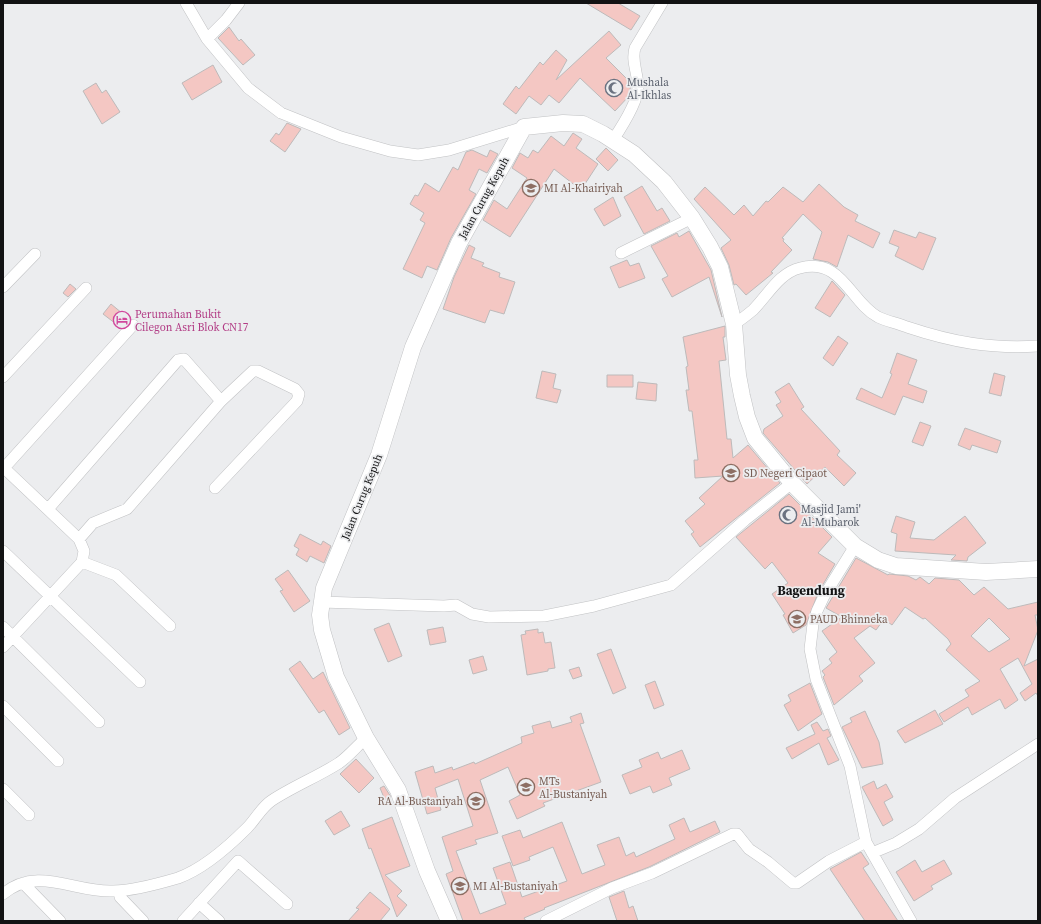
<svg xmlns="http://www.w3.org/2000/svg" width="1041" height="924" font-family="'Source Serif 4',serif">
<rect width="100%" height="100%" fill="#ecedef"/>
<path fill="#f4c7c3" stroke="#bdbaba" fill-rule="evenodd" d="M586 3H618L640 16 631 30Z
M229 27 239 41 241 39 255 55 243 65 218 38Z
M609 31 621 45 606 58 631 83 629 96 615 111 580 78 559 103 549 95 541 105 529 96 516 114 503 104 516 86 519 89 540 62 543 65 556 50 567 60 556 80Z
M213 65 222 82 192 100 182 83Z
M96 83 102 93 106 90 120 112 102 124 83 91Z
M287 123 301 129 285 152 270 141 276 133 279 135Z
M573 133 582 139 576 148 598 164 581 190 554 169 510 237 483 220 494 200 507 209 527 178 512 168 520 153 528 158 533 150 538 153 551 136 564 146Z
M606 148 618 160 608 171 596 159Z
M472 150 487 157 490 150 498 154 487 173 479 169 469 190 476 194 451 238 437 270 427 266 422 278 403 269 425 223 420 220 424 213 410 204 415 195 418 196 425 183 439 192 453 167 458 170 466 152Z
M819 184 844 207 858 215 855 221 880 233 873 248 848 235 837 267 828 262 813 259 822 232 803 214 782 238 784 239 783 241 792 250 771 272 773 273 746 295 736 284 734 285 729 265 721 248 731 240 694 199 705 187 734 215 744 205 753 216 766 201 768 202 783 187 803 202Z
M642 186 657 211 662 208 670 221 644 234 624 197Z
M613 197 621 216 604 226 594 209Z
M894 230 916 238 919 232 936 238 923 270 895 256 899 247 889 243Z
M689 231 711 270 722 317 709 277 672 297 662 279 668 276 651 246 677 233 679 237Z
M469 245 475 248 471 258 484 263 482 266 500 273 499 277 515 282 504 314 490 310 485 323 443 309 454 277Z
M627 260 630 266 639 263 645 278 619 288 610 267Z
M832 281 845 295 830 317 815 308Z
M70 284 76 289 68 297 63 293Z
M111 304 128 318 120 327 103 314Z
M725 326V337H723L726 360 719 361 727 439H731L733 458 748 445 780 483 700 547 691 534 694 532 685 521 705 504 699 498 723 476 695 478 694 460H698L692 411H689L686 390H689L686 367 688 366 683 337Z
M838 336 848 343 833 366 823 358Z
M897 353 917 360 908 384 927 391 923 403 903 396 895 415 856 399 861 388 882 398 892 374 890 373Z
M542 371 556 374 553 388 561 390 557 403 536 398Z
M994 373 1005 376 1001 396 989 393Z
M607 375H633V387H607Z
M638 382 657 384 656 401 636 399Z
M789 383 804 407 801 409 840 451 837 455 856 473 844 486 825 467 807 484 763 433 764 429 783 416 776 405 781 402 775 392Z
M920 422 931 426 923 446 912 442Z
M965 428 1001 441 997 453 972 445 970 450 958 445Z
M789 494 832 537 818 553 835 564 818 593 806 625 793 633 783 615 785 614 772 594 788 583 772 562 765 569 736 537Z
M896 516 915 522 910 538 934 540 965 516 986 543 968 557 967 561 951 560 956 555 895 551 897 534 891 532Z
M300 534 321 545 323 541 331 546 324 563 310 556 307 562 296 555 299 549 294 546Z
M856 558 888 575 889 574 908 576 916 580 920 577 929 584 935 578 959 580 974 595 984 587 1008 609 1038 602V615H1035L1038 630 1024 666 1038 659V696L1036 693 1025 701 1020 693 1032 684 1018 658 1000 669 1018 700 1005 709 1000 699 972 715 968 707 944 722 939 714 969 696 965 690 980 681 946 650 951 644 948 639 925 618 923 619 905 607 892 625 884 619 876 630 870 626 854 638 875 663 859 676 863 681 834 705 823 677 825 675 822 671 832 663 829 659 837 652 822 631 842 617 826 608ZM989 618 1010 639 989 652 971 636Z
M288 570 310 601 294 612 280 591 283 590 275 579Z
M389 623 402 656 388 662 374 629Z
M443 627 446 642 430 645 427 630Z
M538 629V633L543 632 545 643 551 642 555 668 548 669V671L527 675 521 635 526 634 525 631Z
M611 649 626 688 613 694 597 654Z
M483 656 487 670 473 674 469 660Z
M300 661 313 679 323 672 350 728 339 735 324 710 319 713 289 669Z
M579 667 582 676 573 679 569 670Z
M655 681 664 705 654 709 645 685Z
M810 683 822 714 798 731 784 705 791 701 788 695Z
M935 710 943 724 905 743 897 731Z
M865 711 879 742 883 764 862 768 842 727 852 722 850 718Z
M581 713 584 723 580 724 601 782 543 803 545 806 517 819 509 801 520 795 508 767 480 780 498 833 475 840 477 844 456 851 480 914 506 904 493 868 510 862 522 897 567 881 553 847 529 857 530 860 513 866 502 836 520 830 523 838 562 822 582 874 605 865 597 845 619 837 626 856 634 852 636 857 675 839 669 825 684 818 690 832 715 821 720 832 649 867 544 908 545 909 524 918 526 921H463L446 874 453 871 442 837 473 826 458 779 435 788 441 810 427 814 415 772 433 766 435 773 452 767 453 770 474 762 475 764 522 743 521 737 534 733 532 726 550 721 552 728 572 722 570 717Z
M817 722 823 731 828 729 831 736 827 738 839 760 828 765 819 743 792 759 786 748 815 734 811 725Z
M682 750 690 769 669 778 672 785 653 793 650 786 630 794 622 775 642 767 639 760 658 752 661 759Z
M356 759 374 778 359 793 340 774Z
M874 781 877 789 886 784 893 797 884 802 893 820 883 826 862 787Z
M384 786 391 797 385 800 380 788Z
M341 811 350 826 334 835 325 821Z
M392 817 410 866 385 875 402 891 397 896 407 905 397 917 371 848 369 849 362 829Z
M861 852 869 864 863 868 898 921H865L830 869Z
M915 860 922 872 944 860 952 874 931 886 933 889 914 901 896 872Z
M624 891 629 908 633 906 638 921H617L609 897Z
M370 892 390 909 380 921H348L359 909 356 908Z"/>
<g fill="none" stroke-linecap="round" stroke-linejoin="round">
<defs>
<path id="street" d="M186 3 207 39 248 88 281 113 341 137 390 151 418 155 449 150 524 127
M207 39 226 20 239 3
M613 140C621 128 638 101 638 87 638 73 631 61 635 48L662 3
M621 253 692 218
M3 287 35 254
M734 324C741 320 747 315 753 310 768 295 779 273 800 268 842 257 850 302 878 317 886 321 897 323 907 327 952 342 990 349 1038 346
M3 377 86 288
M3 467 79 539 84 551 82 562 3 647
M4 468 133 325
M48 509 178 360 184 359 221 401
M79 539 93 523 127 509 221 401 253 371H258L295 389 299 394 297 401 215 488
M855 546 824 596 817 611 813 624 810 649 816 679 850 766 866 842 911 921
M3 551 140 682
M82 562 116 575 170 626
M321 602 444 606 456 605 472 614 489 617 544 616 594 606 671 585 745 520 792 483
M3 627 99 722
M3 706 58 761
M3 789 29 815
M872 853 896 843 919 829 955 798 1038 744
M23 883 60 921
M3 894C38 865 75 893 113 891 132 891 161 883 178 878 203 869 228 847 247 828 255 820 261 808 271 801 292 787 317 777 339 763 349 756 357 746 366 738
M120 897 143 921
M199 903 219 921
M183 921 238 861 287 904
M546 921 612 888 652 873 733 834H737L749 849 768 862 793 883H797L829 861 866 842"/>
<path id="secondary" d="M449 921 427 871 398 790 366 738 336 677 322 630 320 615 324 588 379 455 413 347 459 243 524 127 563 123 583 124 603 134 634 154 664 182 692 218 710 247 720 267 734 324 738 375 742 396 747 417 755 438 792 483 855 546 878 560 896 566 986 572 1038 569"/>
</defs>
<use href="#street" stroke="#c1c2c4" stroke-width="12"/>
<use href="#secondary" stroke="#c1c2c4" stroke-width="17"/>
<use href="#street" stroke="#fff" stroke-width="11"/>
<use href="#secondary" stroke="#fff" stroke-width="16"/>
</g>
<defs>
<symbol id="mosque-ring" viewBox="-11 -11 22 22"><circle r="9.5" fill="#ecedef" stroke="#6b7280" stroke-width="1.5"/><path d="M3.5-4.9A6 6 0 1 0 3.5 4.9A5 5 0 1 1 3.5-4.9Z" fill="#6b7280"/></symbol>
<symbol id="school-ring" viewBox="-11 -11 22 22"><circle r="9.5" fill="#ecedef" stroke="#8d6e63" stroke-width="1.5"/><path d="M0-5L7-2L0 1L-7-2ZM-4 1L0 2.5L4 1V4Q0 6-4 4Z" fill="#8d6e63"/></symbol>
<symbol id="hotel-ring" viewBox="-11 -11 22 22"><circle r="9.5" fill="#ecedef" stroke="#d1479c" stroke-width="1.5"/><path d="M-6-4.5h1.5V1H6V5H4.5V3h-9V5H-6ZM-4 0a1.8 1.8 0 1 1 3.6 0ZM.5 0V-2.5h3Q6-2.5 6 0Z" fill="#d1479c"/></symbol>
</defs>
<g fill-rule="evenodd">
<use href="#mosque-ring" x="604" y="78" width="20" height="20"/>
<use href="#school-ring" x="521" y="178" width="20" height="20"/>
<use href="#hotel-ring" x="112" y="310" width="20" height="20"/>
<use href="#school-ring" x="721" y="463" width="20" height="20"/>
<use href="#mosque-ring" x="778" y="505" width="20" height="20"/>
<use href="#school-ring" x="787" y="609" width="20" height="20"/>
<use href="#school-ring" x="516" y="777" width="20" height="20"/>
<use href="#school-ring" x="466" y="791" width="20" height="20"/>
<use href="#school-ring" x="450" y="876" width="20" height="20"/>
</g>
<g text-anchor="middle" dominant-baseline="central" stroke-width="3.5" stroke-linejoin="round" paint-order="stroke">
<g font-size="11" fill="#5b616d" stroke="#ecedef" text-anchor="start">
<text x="627" y="82">Mushala<tspan x="627" dy="13">Al-Ikhlas</tspan></text>
<text x="801" y="509">Masjid Jami'<tspan x="801" dy="13">Al-Mubarok</tspan></text>
</g>
<g font-size="11" fill="#785e54" stroke="#ecedef" text-anchor="start">
<text x="544" y="188">MI Al-Khairiyah</text>
<text x="744" y="473">SD Negeri Cipaot</text>
<text x="810" y="619">PAUD Bhinneka</text>
<text x="539" y="781">MTs<tspan x="539" dy="13">Al-Bustaniyah</tspan></text>
<text x="463" y="801" text-anchor="end">RA Al-Bustaniyah</text>
<text x="473" y="886">MI Al-Bustaniyah</text>
</g>
<g font-size="11" fill="#121213" stroke="#ecedef">
<text transform="translate(484 198) rotate(-61)">Jalan Curug Kepuh</text>
<text transform="translate(362 497) rotate(-68)">Jalan Curug Kepuh</text>
</g>
<g font-size="11" fill="#b23c85" stroke="#ecedef" text-anchor="start">
<text x="135" y="314">Perumahan Bukit<tspan x="135" dy="13">Cilegon Asri Blok CN17</tspan></text>
</g>
<g font-size="13" font-weight="bold" fill="#121213" stroke="#ecedef">
<text x="811" y="590">Bagendung</text>
</g>
</g>
<rect width="1041" height="924" fill="none" stroke="#121213" stroke-width="8"/>
</svg>
